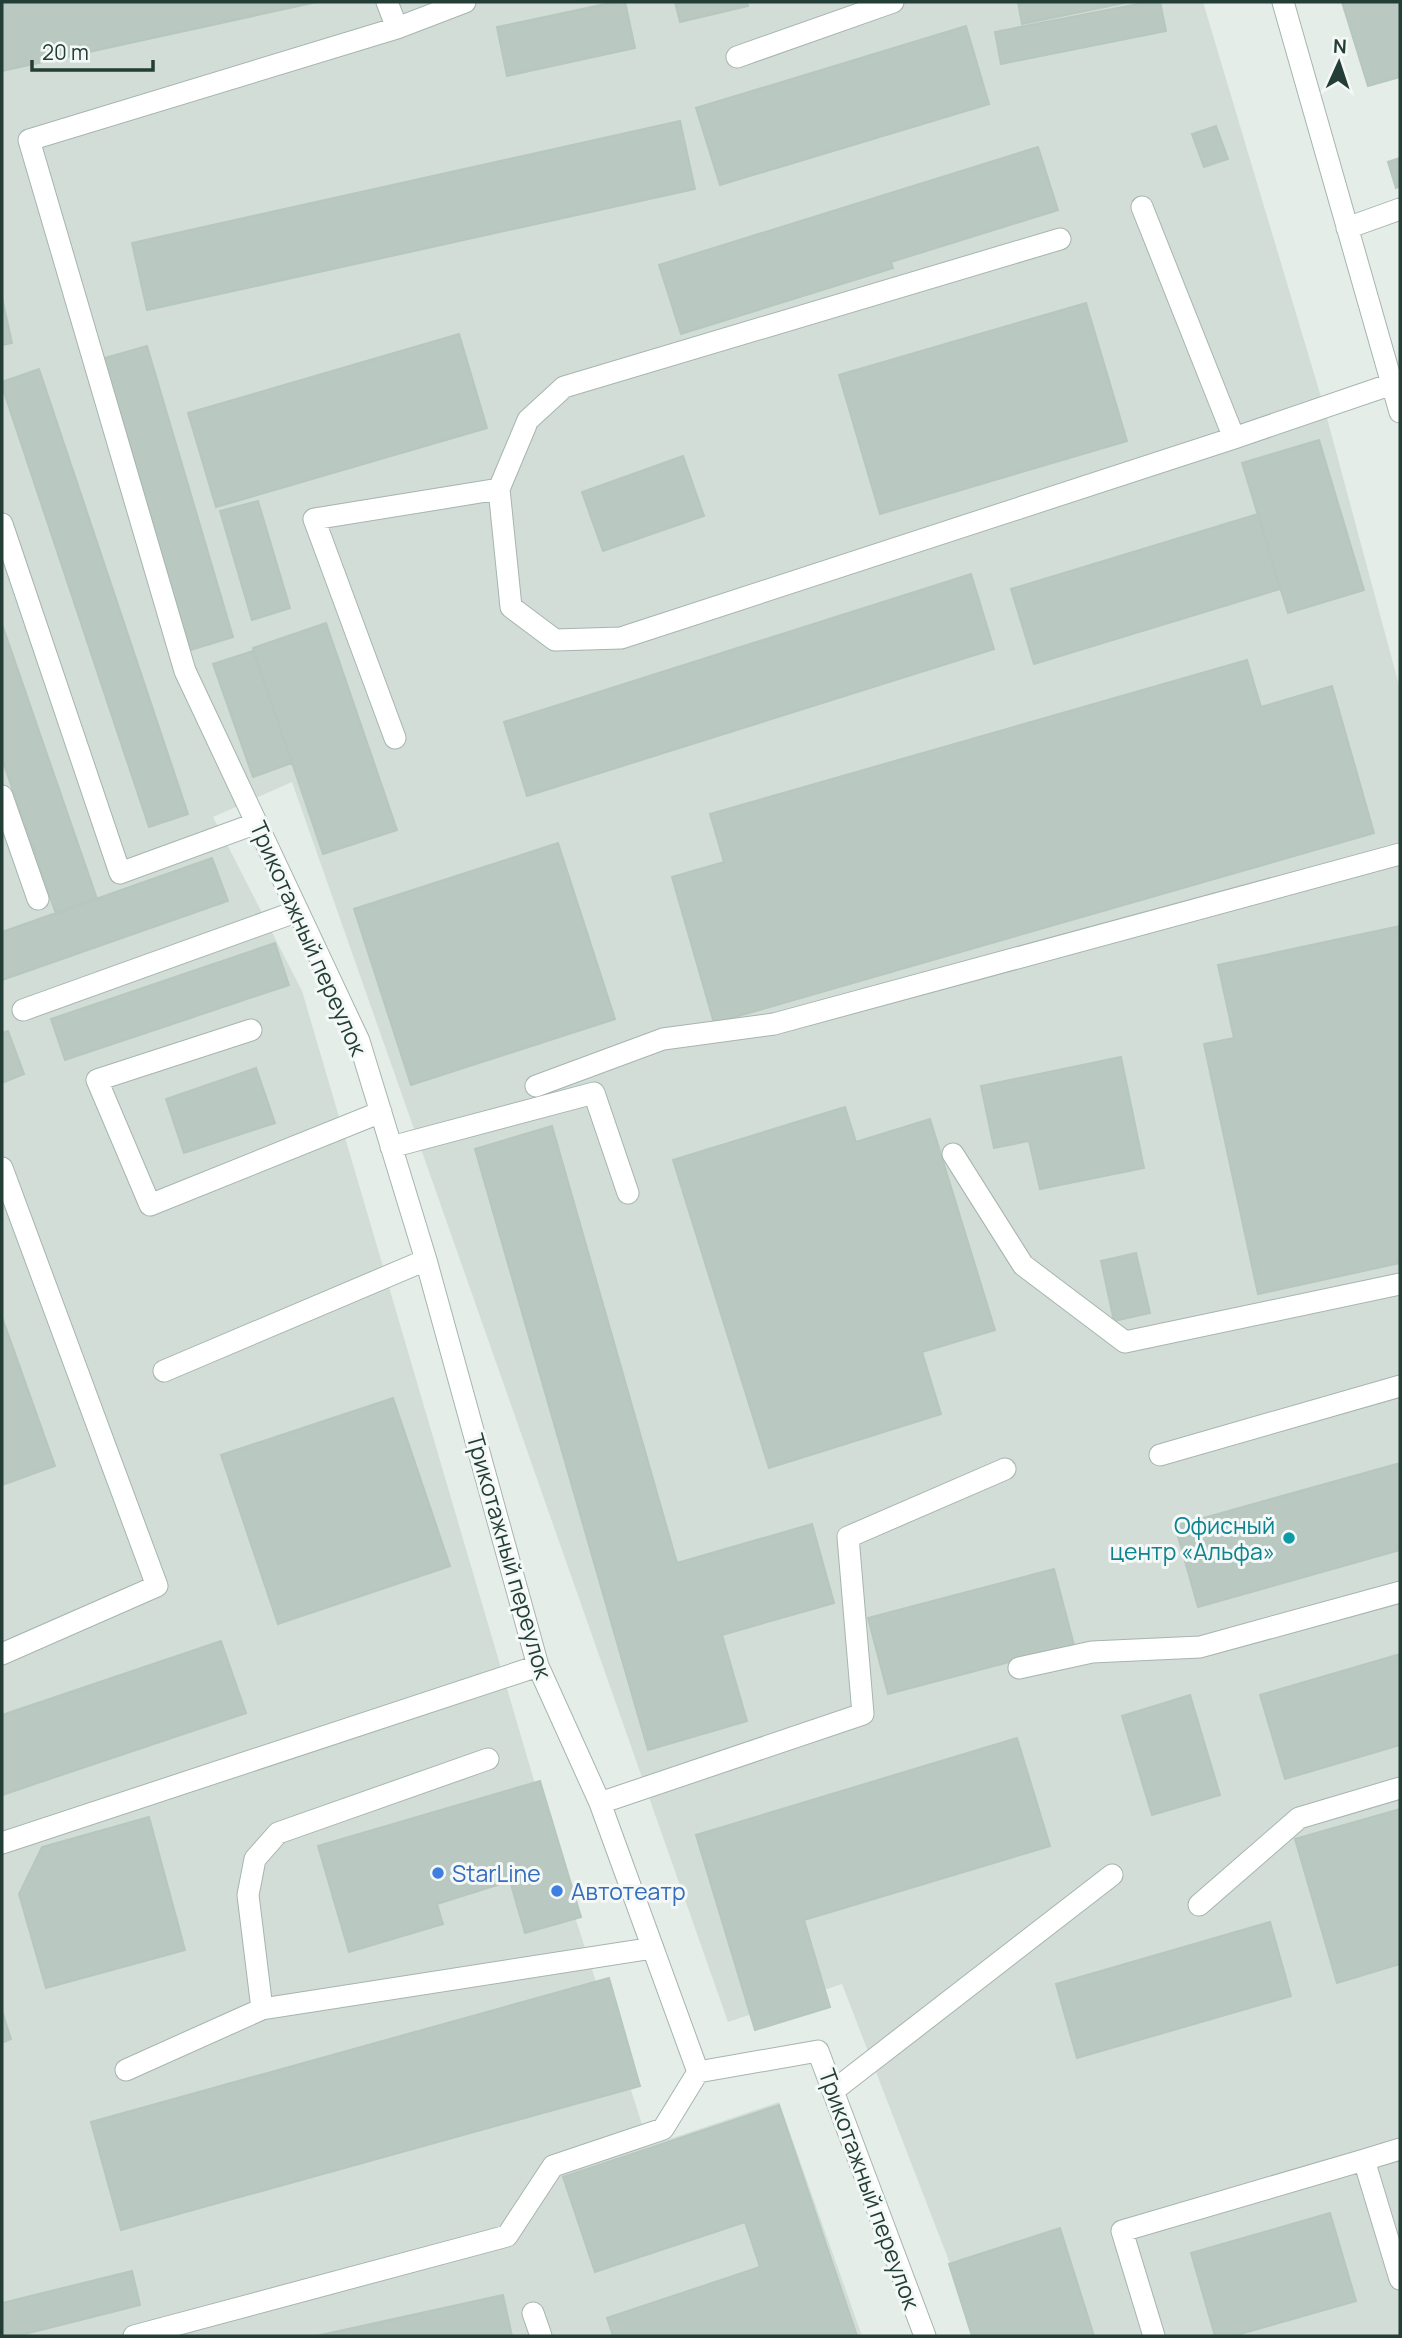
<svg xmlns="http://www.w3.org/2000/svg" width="1402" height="2338" font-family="Manrope,sans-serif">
<rect width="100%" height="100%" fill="#e4ede8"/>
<path fill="#d2ddd7" d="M2 2H1203L1324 407 1400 689V2336H978L842 1984 728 2022 292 782 213 817 302 991 565 1886 649 2146 779 2102 862 2336H2Z"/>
<path fill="#b9c8c1" stroke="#b6c7bf" stroke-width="2" d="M2 2H317L2 71Z
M615 2H625L635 48 507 76 497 27Z
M675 2H747L748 6 680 22Z
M1018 2H1129L1022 24Z
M1148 2H1160L1166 31 1001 64 995 32Z
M1342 2H1400V77L1368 86Z
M966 26 989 104 720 185 696 108Z
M680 121 695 189 147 310 132 243Z
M1216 126 1228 159 1204 167 1192 134Z
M1038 147 1058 210 891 262 893 268 681 334 659 265Z
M1400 158V186L1396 188 1388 162Z
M2 298 12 343 2 345Z
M1086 303 1127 441 880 514 839 375Z
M459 334 487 428 216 507 188 413Z
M147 346 233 637 184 652 98 360Z
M39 369 188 814 149 827 2 386V382Z
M1319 440 1364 590 1288 613 1242 463Z
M683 456 704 516 603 551 582 492Z
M258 501 290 608 252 620 220 511Z
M1258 514 1280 589 1034 664 1011 589Z
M971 574 994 649 527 796 504 722Z
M326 623 397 830 323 854 253 648Z
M2 624 97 899 56 914 2 759Z
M253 651 292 763 253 777 213 664Z
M1247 660 1261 707 1332 686 1374 833 714 1023 672 877 724 862 710 814Z
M558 843 615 1019 411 1085 354 909Z
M212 858 228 901 2 980V932Z
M1400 926V1263L1258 1294 1204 1044 1234 1038 1218 965Z
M275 943 289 985 65 1060 51 1019Z
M8 1031 24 1074 2 1083V1033Z
M1121 1057 1144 1168 1040 1189 1029 1141 994 1148 981 1086Z
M256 1068 275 1123 184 1153 166 1099Z
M845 1107 856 1142 930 1119 995 1330 922 1352 941 1414 769 1468 673 1160Z
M552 1126 677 1563 812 1524 834 1603 722 1635 747 1721 648 1750 475 1149Z
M1136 1253 1150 1313 1114 1321 1101 1261Z
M2 1317 55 1466 2 1485Z
M393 1398 450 1566 278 1624 221 1455Z
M1400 1463V1550L1198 1607 1175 1526Z
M1054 1569 1074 1645 888 1694 868 1618Z
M221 1641 246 1713 2 1795V1715Z
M1400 1654V1745L1285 1779 1260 1695Z
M1190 1695 1220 1795 1152 1815 1122 1716Z
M1017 1738 1050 1846 804 1920 830 2007 755 2030 696 1835Z
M540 1781 581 1917 525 1933 510 1881 437 1904 443 1924 349 1952 318 1846Z
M1400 1809V1964L1337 1983 1295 1839Z
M149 1817 185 1950 46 1988 19 1894 42 1847Z
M1270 1922 1291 1996 1077 2058 1056 1984Z
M609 1978 640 2086 121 2230 91 2122Z
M2 2011 11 2039 2 2043Z
M779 2105 857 2336H613L607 2318 760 2267 745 2222 595 2272 563 2177Z
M1330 2213 1356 2301 1233 2336H1215L1191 2253Z
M1060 2228 1094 2336H972L949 2264Z
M132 2271 140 2305 17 2336H2V2303Z
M503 2295 512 2336H316Z"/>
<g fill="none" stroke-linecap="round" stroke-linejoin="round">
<defs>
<path id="minor" d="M387 2 397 28 29 140 185 671 359 1041 426 1260 538 1666 600 1803 698 2072 818 2051 925 2336
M1283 2 1400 412
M397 28 465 2
M737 57 893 2
M1142 207 1234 438
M1347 228 1400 209
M1060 239 564 387 528 420 499 489 511 607 555 640 621 638 1234 438 1392 384
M2 524 120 873 257 823
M395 738 314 519 499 489
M2 796 38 899
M23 1010 298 911
M251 1030 97 1080 150 1205 381 1112
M536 1086 663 1039 774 1024 1400 854
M391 1147 594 1093 628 1193
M953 1154 1023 1265 1125 1342 1400 1284
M2 1168 157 1586 2 1654
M164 1371 426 1260
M1160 1455 1400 1386
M1019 1668 1092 1652 1200 1647 1400 1592
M600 1803 863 1714 848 1537 1005 1469
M2 1843 538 1666
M1199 1905 1299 1818 1400 1788
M262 2009 248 1895 255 1859 278 1833 488 1759
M126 2070 262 2009 653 1948
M833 2091 1112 1875
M1364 2160 1400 2149
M533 2313 541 2336
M134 2336 507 2236 553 2166 663 2129 698 2072
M1154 2336 1122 2231 1364 2160 1400 2279"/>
</defs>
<use href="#minor" stroke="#a6b5af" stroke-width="23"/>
<use href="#minor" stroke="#fff" stroke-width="21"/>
</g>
<circle fill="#0f9aa8" stroke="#f4f9f7" stroke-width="2.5" cx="1289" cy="1538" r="7"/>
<g fill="#3f7fe0" stroke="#f4f9f7" stroke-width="2.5">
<circle cx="438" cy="1873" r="7"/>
<circle cx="557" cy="1891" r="7"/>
</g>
<g text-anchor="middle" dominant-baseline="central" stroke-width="6" stroke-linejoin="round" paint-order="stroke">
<g font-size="23" fill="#233e36" stroke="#f4f9f7">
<text transform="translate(309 938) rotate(66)">Трикотажный переулок</text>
<text transform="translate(510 1556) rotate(74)">Трикотажный переулок</text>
<text transform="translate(870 2189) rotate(70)">Трикотажный переулок</text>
</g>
<g font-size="23" fill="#0d838f" stroke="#f4f9f7" text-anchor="end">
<text x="1275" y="1525">Офисный<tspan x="1275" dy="26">центр «Альфа»</tspan></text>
</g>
<g font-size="23" fill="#366cbe" stroke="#f4f9f7" text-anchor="start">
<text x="452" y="1873">StarLine</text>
<text x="571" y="1891">Автотеатр</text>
</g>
</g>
<rect width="1402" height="2338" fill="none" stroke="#233e36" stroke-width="7"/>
<g transform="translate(1339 63) rotate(3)" stroke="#f4f9f7" stroke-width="5" paint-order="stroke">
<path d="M0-5L12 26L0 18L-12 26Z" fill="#233e36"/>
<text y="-10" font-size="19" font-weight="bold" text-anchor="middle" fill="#233e36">N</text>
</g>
<path d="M32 60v10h121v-10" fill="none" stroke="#233e36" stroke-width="3.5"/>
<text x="42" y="60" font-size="21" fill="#233e36" stroke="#f4f9f7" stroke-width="5" paint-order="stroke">20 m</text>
</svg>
